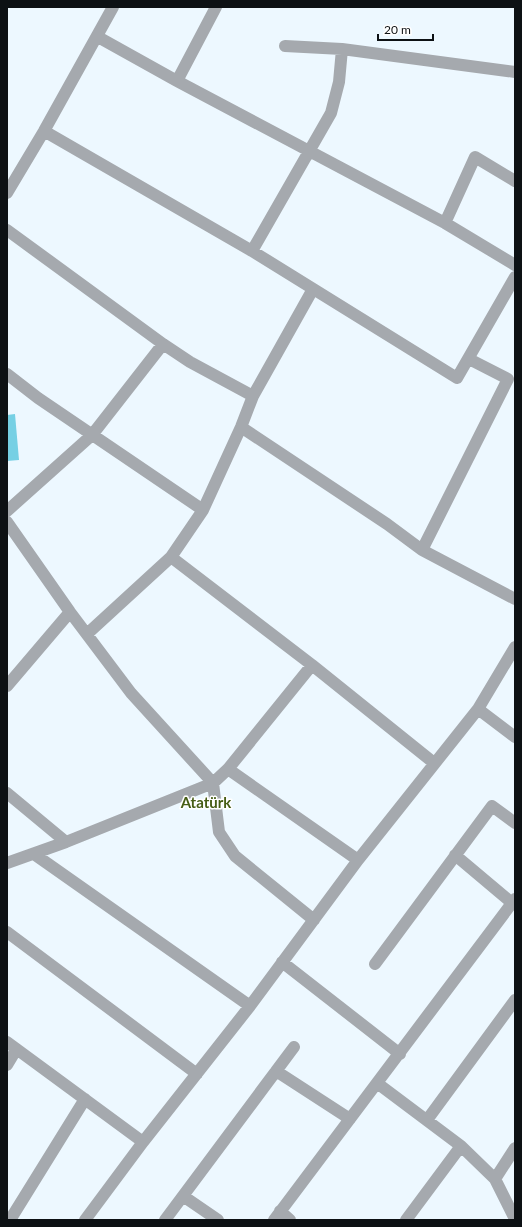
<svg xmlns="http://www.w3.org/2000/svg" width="522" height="1227" font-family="Lato,sans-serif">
<rect width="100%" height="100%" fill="#edf8ff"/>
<path fill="#76d0e4" d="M15 414 19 460 7 461V415Z"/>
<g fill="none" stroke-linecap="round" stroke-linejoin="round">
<path stroke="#a5a9ae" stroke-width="12" d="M98 37 177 81 445 223 515 265
M285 46 342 49 515 72
M177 81 216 7
M44 131 252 251 457 378 515 277
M7 193 44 131 113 7
M445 223 475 157 515 181
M7 230 163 344 190 362 253 396
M252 251 331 113 339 82 342 49
M7 374 38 398 203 510
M241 427 387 524 422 550 515 599
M7 511 92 435 163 344
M7 522 70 612 131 693 213 783 219 832 235 856 314 920
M422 550 508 379 469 359
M171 557 312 665 434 763
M87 634 171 557 203 510 241 427 253 396 313 289
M7 686 70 612
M478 709 515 737
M228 769 358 860
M7 793 66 842
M34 854 250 1006
M455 855 512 903
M7 863 66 842 213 783 228 769 312 665
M7 932 197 1074
M282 962 400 1054
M375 964 492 806 515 823
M7 1042 143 1142
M7 1065 16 1050
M276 1071 350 1119
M377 1083 461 1146 495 1179 515 1219
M427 1120 515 1000
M495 1179 515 1148
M183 1196 218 1220
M280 1211 290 1220
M10 1220 85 1099
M85 1220 143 1142 250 1006 358 860 478 709 515 647
M165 1220 294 1047
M274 1220 515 899
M406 1220 461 1146"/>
</g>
<g text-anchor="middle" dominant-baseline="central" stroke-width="3" stroke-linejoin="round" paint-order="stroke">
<g font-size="15" font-weight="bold" fill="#465d15" stroke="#fff">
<text x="206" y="802">Atatürk</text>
</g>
</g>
<rect width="522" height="1227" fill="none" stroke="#0d1114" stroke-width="16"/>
<path d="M378 34v6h55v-6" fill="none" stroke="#0d1114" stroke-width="2"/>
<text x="384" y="34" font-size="12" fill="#0d1114" stroke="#ffffff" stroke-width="3" paint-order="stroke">20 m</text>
</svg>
